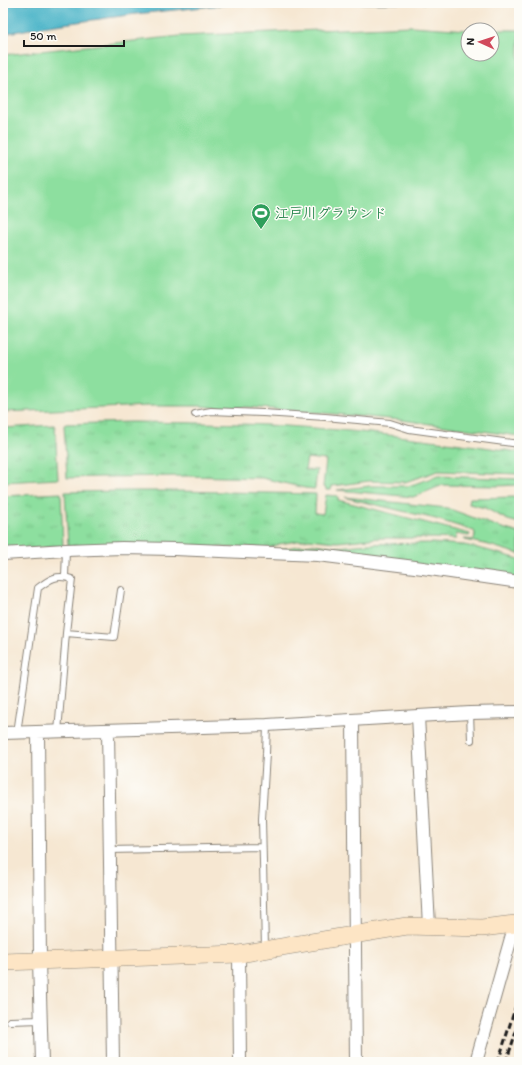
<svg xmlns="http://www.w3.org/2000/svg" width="522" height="1065" font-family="Itim,'Klee One',sans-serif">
<defs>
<pattern id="grass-tufts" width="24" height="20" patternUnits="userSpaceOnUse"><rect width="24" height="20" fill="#8ddf9f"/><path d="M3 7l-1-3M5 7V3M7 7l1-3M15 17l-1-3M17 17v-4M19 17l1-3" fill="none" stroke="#79bf88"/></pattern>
</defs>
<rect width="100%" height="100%" fill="#fdfcf7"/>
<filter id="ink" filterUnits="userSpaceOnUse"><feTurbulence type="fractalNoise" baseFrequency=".025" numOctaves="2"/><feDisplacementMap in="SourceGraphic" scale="8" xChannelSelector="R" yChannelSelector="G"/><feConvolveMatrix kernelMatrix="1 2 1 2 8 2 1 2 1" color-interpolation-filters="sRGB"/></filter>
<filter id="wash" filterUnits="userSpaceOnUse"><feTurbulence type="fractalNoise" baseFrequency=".012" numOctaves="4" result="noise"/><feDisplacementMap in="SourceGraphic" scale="16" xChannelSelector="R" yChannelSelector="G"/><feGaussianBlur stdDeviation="0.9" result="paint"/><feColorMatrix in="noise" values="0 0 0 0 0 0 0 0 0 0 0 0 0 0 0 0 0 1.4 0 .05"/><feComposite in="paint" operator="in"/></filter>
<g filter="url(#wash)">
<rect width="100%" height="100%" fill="#f6e7d2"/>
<path fill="url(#grass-tufts)" stroke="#547e5e" d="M131 422C196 423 261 423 326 429 390 434 455 443 519 452V474L438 471 405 482 369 481 332 486 331 490H326V488L323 487 326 460 307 458 305 470H317L315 489 305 488 262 478 188 476 101 477 67 478 64 425 66 424Z
M54 425 55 426 58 479 3 482V428Z
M438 476 519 479V485L496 486 443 485 413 497 337 490 370 486H408Z
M127 491H177L316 494 315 513 323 514 326 495 338 496V500L470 534 469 536 456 534V539L435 538H380L337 542 309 539 279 544 269 548 68 546 65 492Z
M61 493 63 546 3 551V496Z
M345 497 447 508 499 527 519 533V554L489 545 465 540 464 539 474 540 475 533 474 531 436 519 347 498Z
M519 497V523L508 520 485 508 469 504 470 498Z
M432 543 464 545 486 550 519 559V578L280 549 312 544 338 547 367 544Z"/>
<path fill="#8ddf9f" stroke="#547e5e" d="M411 26 468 30H488H468V54H492V30H519V436L401 420 323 413 247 407 219 408 201 406H149L3 412V55L180 36Z"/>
<path fill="#4ab4c8" stroke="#336872" d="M3 3H519V7L507 3 233 4 136 14 41 27 3 34Z"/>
</g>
<g filter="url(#ink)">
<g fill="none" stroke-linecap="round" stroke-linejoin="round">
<defs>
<path id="lane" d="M195 414 211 411 263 413 325 417 390 423 409 429 519 444
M65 577 66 550
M470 713 471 740
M58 732 66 633 114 637 121 590
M17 733 38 588C50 579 56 574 72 579L66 633
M109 850 262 847
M265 948 262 819 266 754 267 725
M10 1021 41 1020"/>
<path id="street" d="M3 554 66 550 122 548 174 549 318 555 423 568 519 582
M418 716 429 926
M353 720 356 1062
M108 730 113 1062
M38 732 40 960
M3 733 267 725 418 716 470 713 519 712
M239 954 240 1062
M39 961 42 1062
M476 1062 515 924H519"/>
<path id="secondary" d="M3 962 239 954 407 926 482 928 515 924"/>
</defs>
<use href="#lane" stroke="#898277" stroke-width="8"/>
<use href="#street" stroke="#898277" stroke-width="14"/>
<use href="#secondary" stroke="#898277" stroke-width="18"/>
<use href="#lane" stroke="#fff" stroke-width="6"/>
<use href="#street" stroke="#fff" stroke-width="12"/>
<use href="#secondary" stroke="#fde5c5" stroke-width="17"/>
<path stroke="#1c1c1c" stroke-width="3" stroke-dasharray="6 3" stroke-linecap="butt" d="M498 1062 519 996
M506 1062 519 1023"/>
</g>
</g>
<defs>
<symbol id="stadium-pin" viewBox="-11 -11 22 30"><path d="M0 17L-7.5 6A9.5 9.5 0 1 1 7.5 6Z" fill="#2e9e5b" stroke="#fdfcf7"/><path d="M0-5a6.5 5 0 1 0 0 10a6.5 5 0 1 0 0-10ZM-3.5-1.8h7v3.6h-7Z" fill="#fff"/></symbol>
</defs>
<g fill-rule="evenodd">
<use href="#stadium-pin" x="250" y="202" width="22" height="30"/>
</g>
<g text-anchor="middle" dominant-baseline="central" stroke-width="3" stroke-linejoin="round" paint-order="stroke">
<g font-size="14" font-weight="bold" fill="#27864d" stroke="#fdfcf7" text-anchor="start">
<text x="275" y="213">江戸川グラウンド</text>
</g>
</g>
<rect width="522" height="1065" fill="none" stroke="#fdfcf7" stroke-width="16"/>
<g transform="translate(480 42) rotate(273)"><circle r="19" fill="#fdfcf7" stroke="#a3a29f"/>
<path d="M0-3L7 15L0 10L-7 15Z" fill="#d1495b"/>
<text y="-6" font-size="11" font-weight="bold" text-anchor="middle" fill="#1c1c1c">N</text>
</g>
<path d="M24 40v6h100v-6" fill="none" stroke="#1c1c1c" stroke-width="2"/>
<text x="30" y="40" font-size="12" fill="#1c1c1c" stroke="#fdfcf7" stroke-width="3" paint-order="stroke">50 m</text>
</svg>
